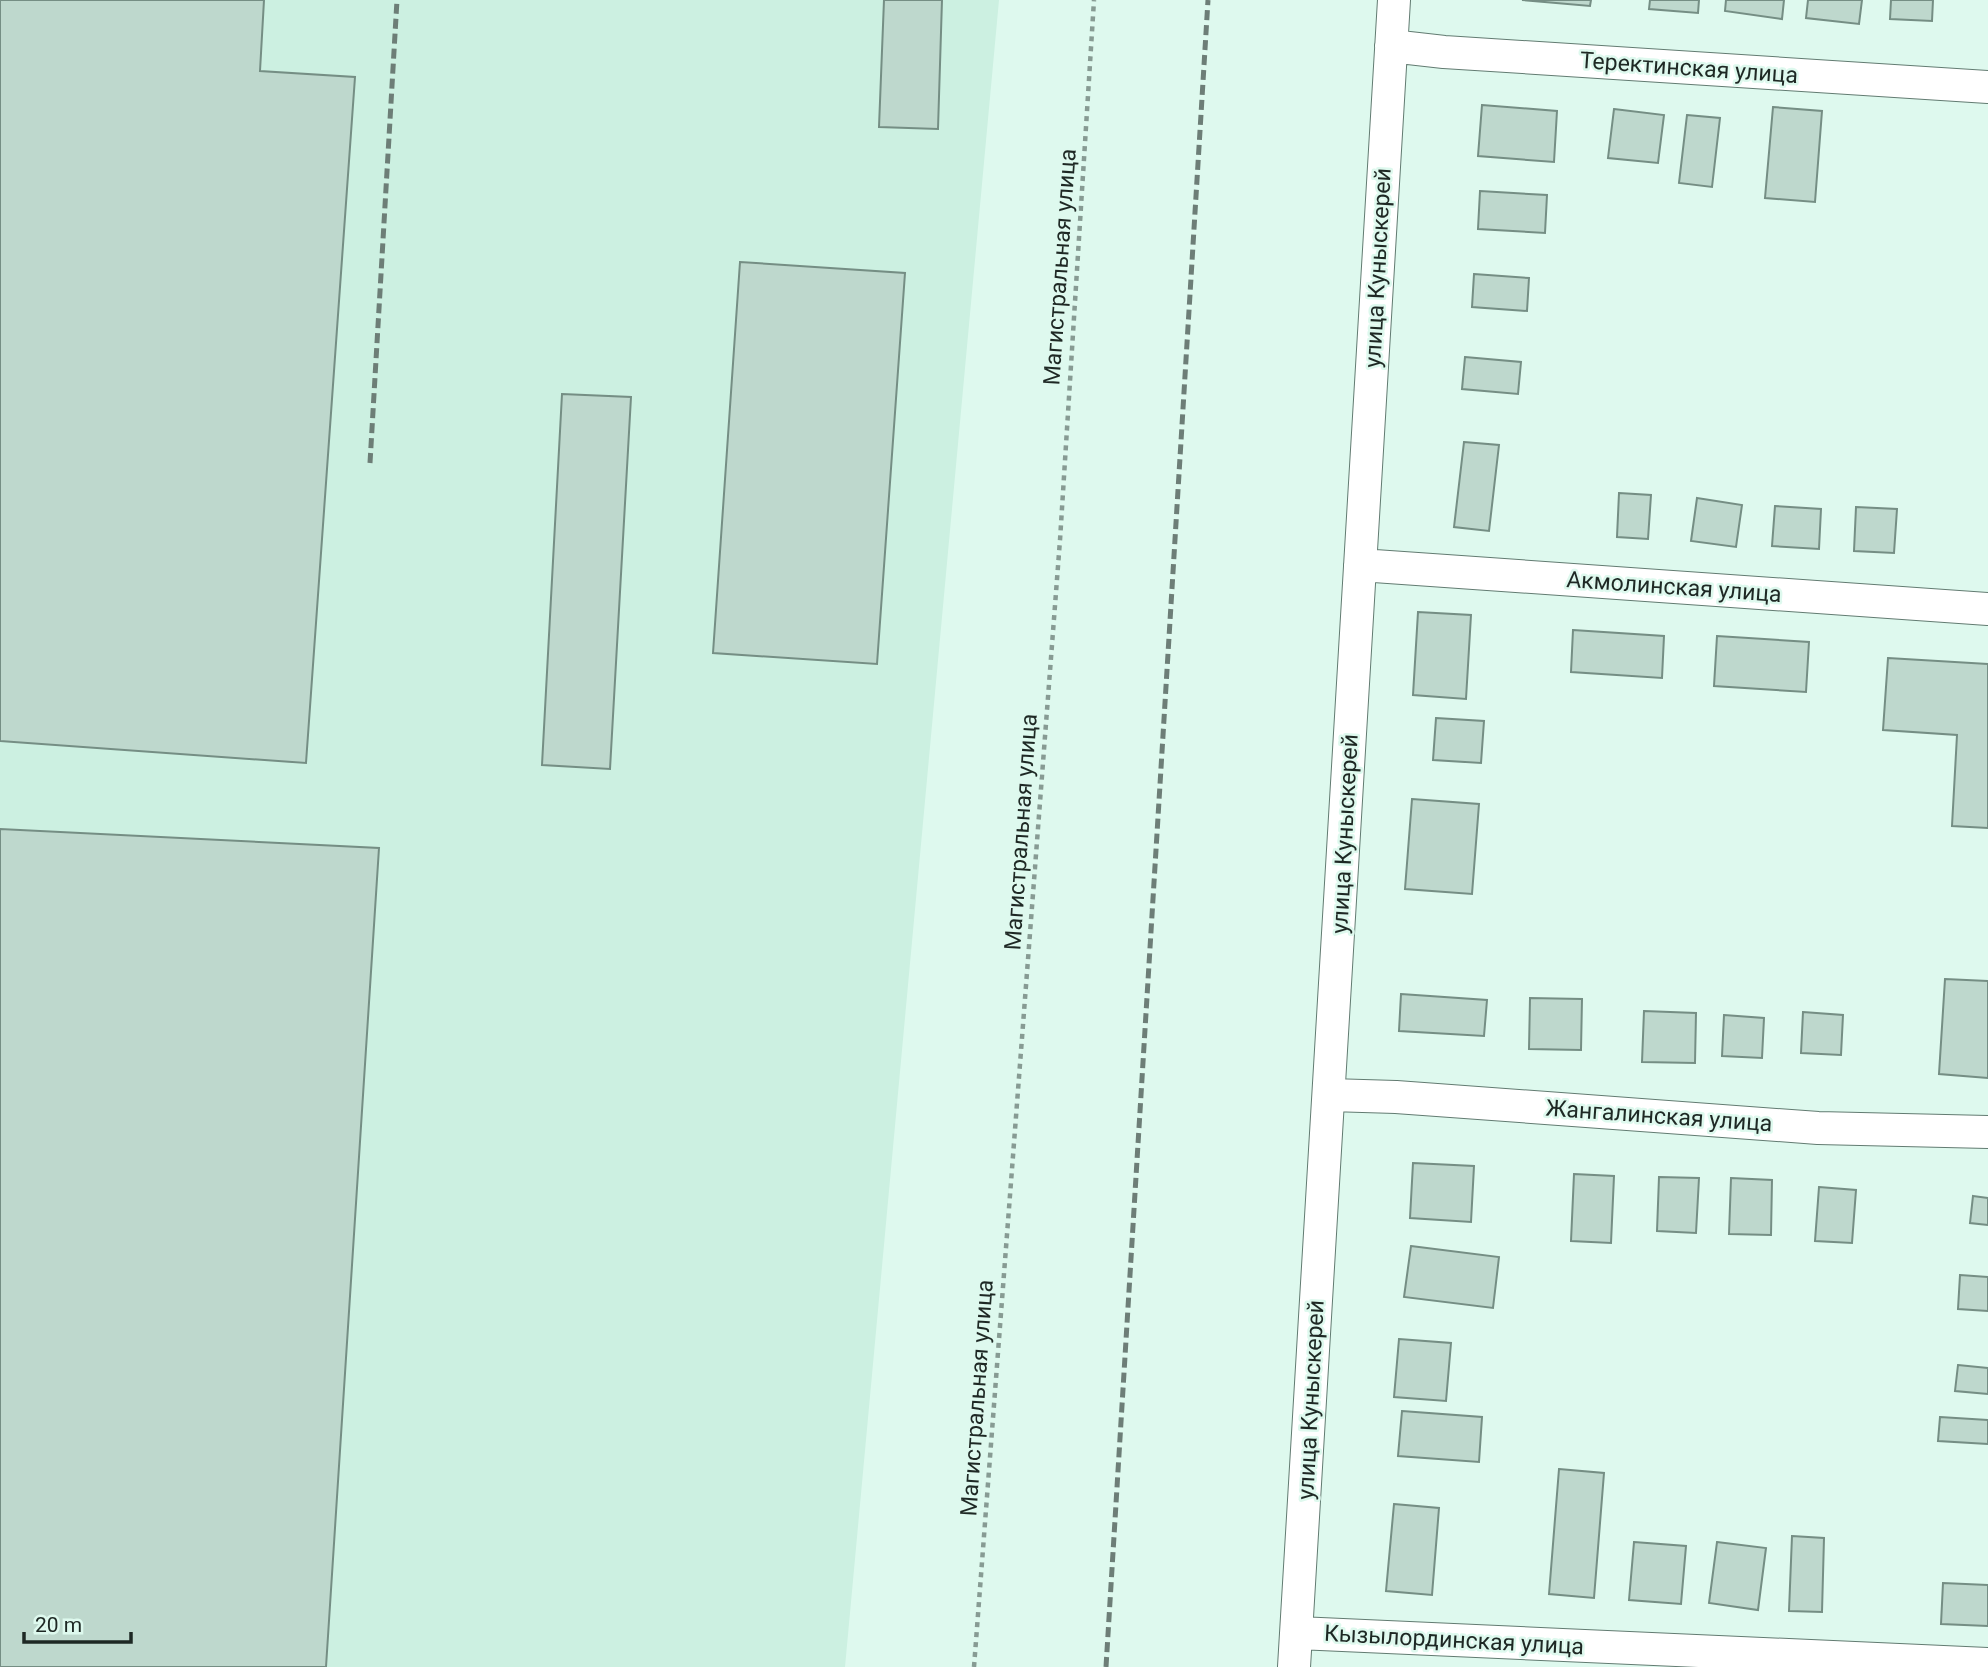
<svg xmlns="http://www.w3.org/2000/svg" width="1988" height="1667" font-family="Roboto,sans-serif">
<rect width="100%" height="100%" fill="#def9ee"/>
<path fill="#ccf0e1" d="M0 0H999L845 1667H0Z"/>
<path fill="#bed8cd" stroke="#758e84" stroke-width="2" d="M0 0H264L260 71 355 77 306 763 0 741Z
M884 0H942L938 129 879 127Z
M1522 0H1591L1590 6Z
M1650 0H1699L1698 13 1649 9Z
M1726 0H1784L1782 19 1725 11Z
M1808 0H1862L1859 24 1806 18Z
M1891 0H1933L1932 21 1890 19Z
M1482 105 1557 111 1554 162 1478 156Z
M1773 107 1822 111 1815 202 1765 198Z
M1614 109 1664 115 1658 163 1608 158Z
M1687 115 1720 118 1712 187 1679 183Z
M1480 191 1547 195 1545 233 1478 229Z
M740 262 905 273 877 664 713 653Z
M1474 274 1529 278 1527 311 1472 307Z
M1465 357 1521 362 1518 394 1462 389Z
M562 394 631 397 610 769 542 765Z
M1464 442 1499 445 1489 531 1454 527Z
M1619 493 1651 495 1648 539 1617 537Z
M1697 498 1742 505 1736 547 1691 541Z
M1775 506 1821 509 1819 549 1772 546Z
M1856 507 1897 509 1894 553 1854 551Z
M1418 612 1471 615 1466 699 1413 695Z
M1573 630 1664 636 1662 678 1571 672Z
M1717 636 1809 642 1806 692 1714 686Z
M1888 658 1988 664V828L1952 826 1957 735 1883 730Z
M1436 718 1484 721 1481 763 1433 760Z
M1412 799 1479 804 1472 894 1405 889Z
M0 829 379 848 326 1667H0Z
M1945 979 1988 981V1078L1939 1074Z
M1401 994 1487 1000 1484 1036 1399 1031Z
M1530 998 1582 999 1581 1050 1529 1049Z
M1644 1011 1696 1013 1695 1063 1642 1062Z
M1803 1012 1843 1015 1841 1055 1801 1053Z
M1724 1015 1764 1018 1762 1058 1722 1056Z
M1413 1163 1474 1166 1471 1222 1410 1218Z
M1574 1174 1614 1176 1611 1243 1571 1241Z
M1659 1177 1699 1178 1696 1233 1657 1231Z
M1731 1178 1772 1180 1771 1235 1729 1234Z
M1819 1187 1856 1190 1852 1243 1815 1241Z
M1973 1196 1988 1198V1225L1970 1223Z
M1411 1246 1499 1257 1493 1308 1404 1297Z
M1960 1275 1988 1277V1311L1958 1309Z
M1399 1339 1451 1343 1446 1401 1394 1397Z
M1958 1365 1988 1368V1394L1955 1391Z
M1402 1411 1482 1417 1479 1462 1398 1456Z
M1940 1417 1988 1420V1444L1938 1441Z
M1559 1469 1604 1473 1594 1598 1549 1594Z
M1394 1504 1439 1508 1432 1595 1386 1591Z
M1792 1536 1824 1538 1822 1612 1789 1611Z
M1634 1542 1686 1546 1681 1604 1629 1600Z
M1717 1542 1766 1548 1758 1610 1709 1603Z
M1943 1583 1988 1585V1626L1941 1624Z"/>
<g fill="none" stroke-linecap="round" stroke-linejoin="round">
<defs>
<path id="street" d="M1391 46 1444 52 1988 87
M1360 565 1988 609
M1330 1095 1396 1097 1818 1128 1988 1132
M1298 1633 1988 1664
M1294 1667 1394 0"/>
</defs>
<use href="#street" stroke="#627b71" stroke-width="34"/>
<path stroke="#879b93" stroke-width="4.5" stroke-dasharray="5 5" stroke-linecap="butt" d="M974 1667 1060 540 1094 0"/>
<use href="#street" stroke="#fff" stroke-width="32"/>
<path stroke="#6d7e77" stroke-width="5" stroke-dasharray="10 5" stroke-linecap="butt" d="M370 463 397 0
M1106 1667 1208 0"/>
</g>
<g text-anchor="middle" dominant-baseline="central" stroke-width="5" stroke-linejoin="round" paint-order="stroke">
<g font-size="23" fill="#1e2824" stroke="#def9ee">
<text transform="translate(1689 68) rotate(4)">Теректинская улица</text>
<text transform="translate(1060 267) rotate(-86)">Магистральная улица</text>
<text transform="translate(1378 268) rotate(-87)">улица Куныскерей</text>
<text transform="translate(1674 587) rotate(4)">Акмолинская улица</text>
<text transform="translate(1021 832) rotate(-86)">Магистральная улица</text>
<text transform="translate(1345 834) rotate(-87)">улица Куныскерей</text>
<text transform="translate(1659 1116) rotate(4)">Жангалинская улица</text>
<text transform="translate(977 1398) rotate(-86)">Магистральная улица</text>
<text transform="translate(1311 1400) rotate(-87)">улица Куныскерей</text>
<text transform="translate(1454 1640) rotate(3)">Кызылординская улица</text>
</g>
</g>
<path d="M24 1632v10h107v-10" fill="none" stroke="#1e2824" stroke-width="3.5"/>
<text x="35" y="1632" font-size="21" fill="#1e2824" stroke="#def9ee" stroke-width="5" paint-order="stroke">20 m</text>
</svg>
